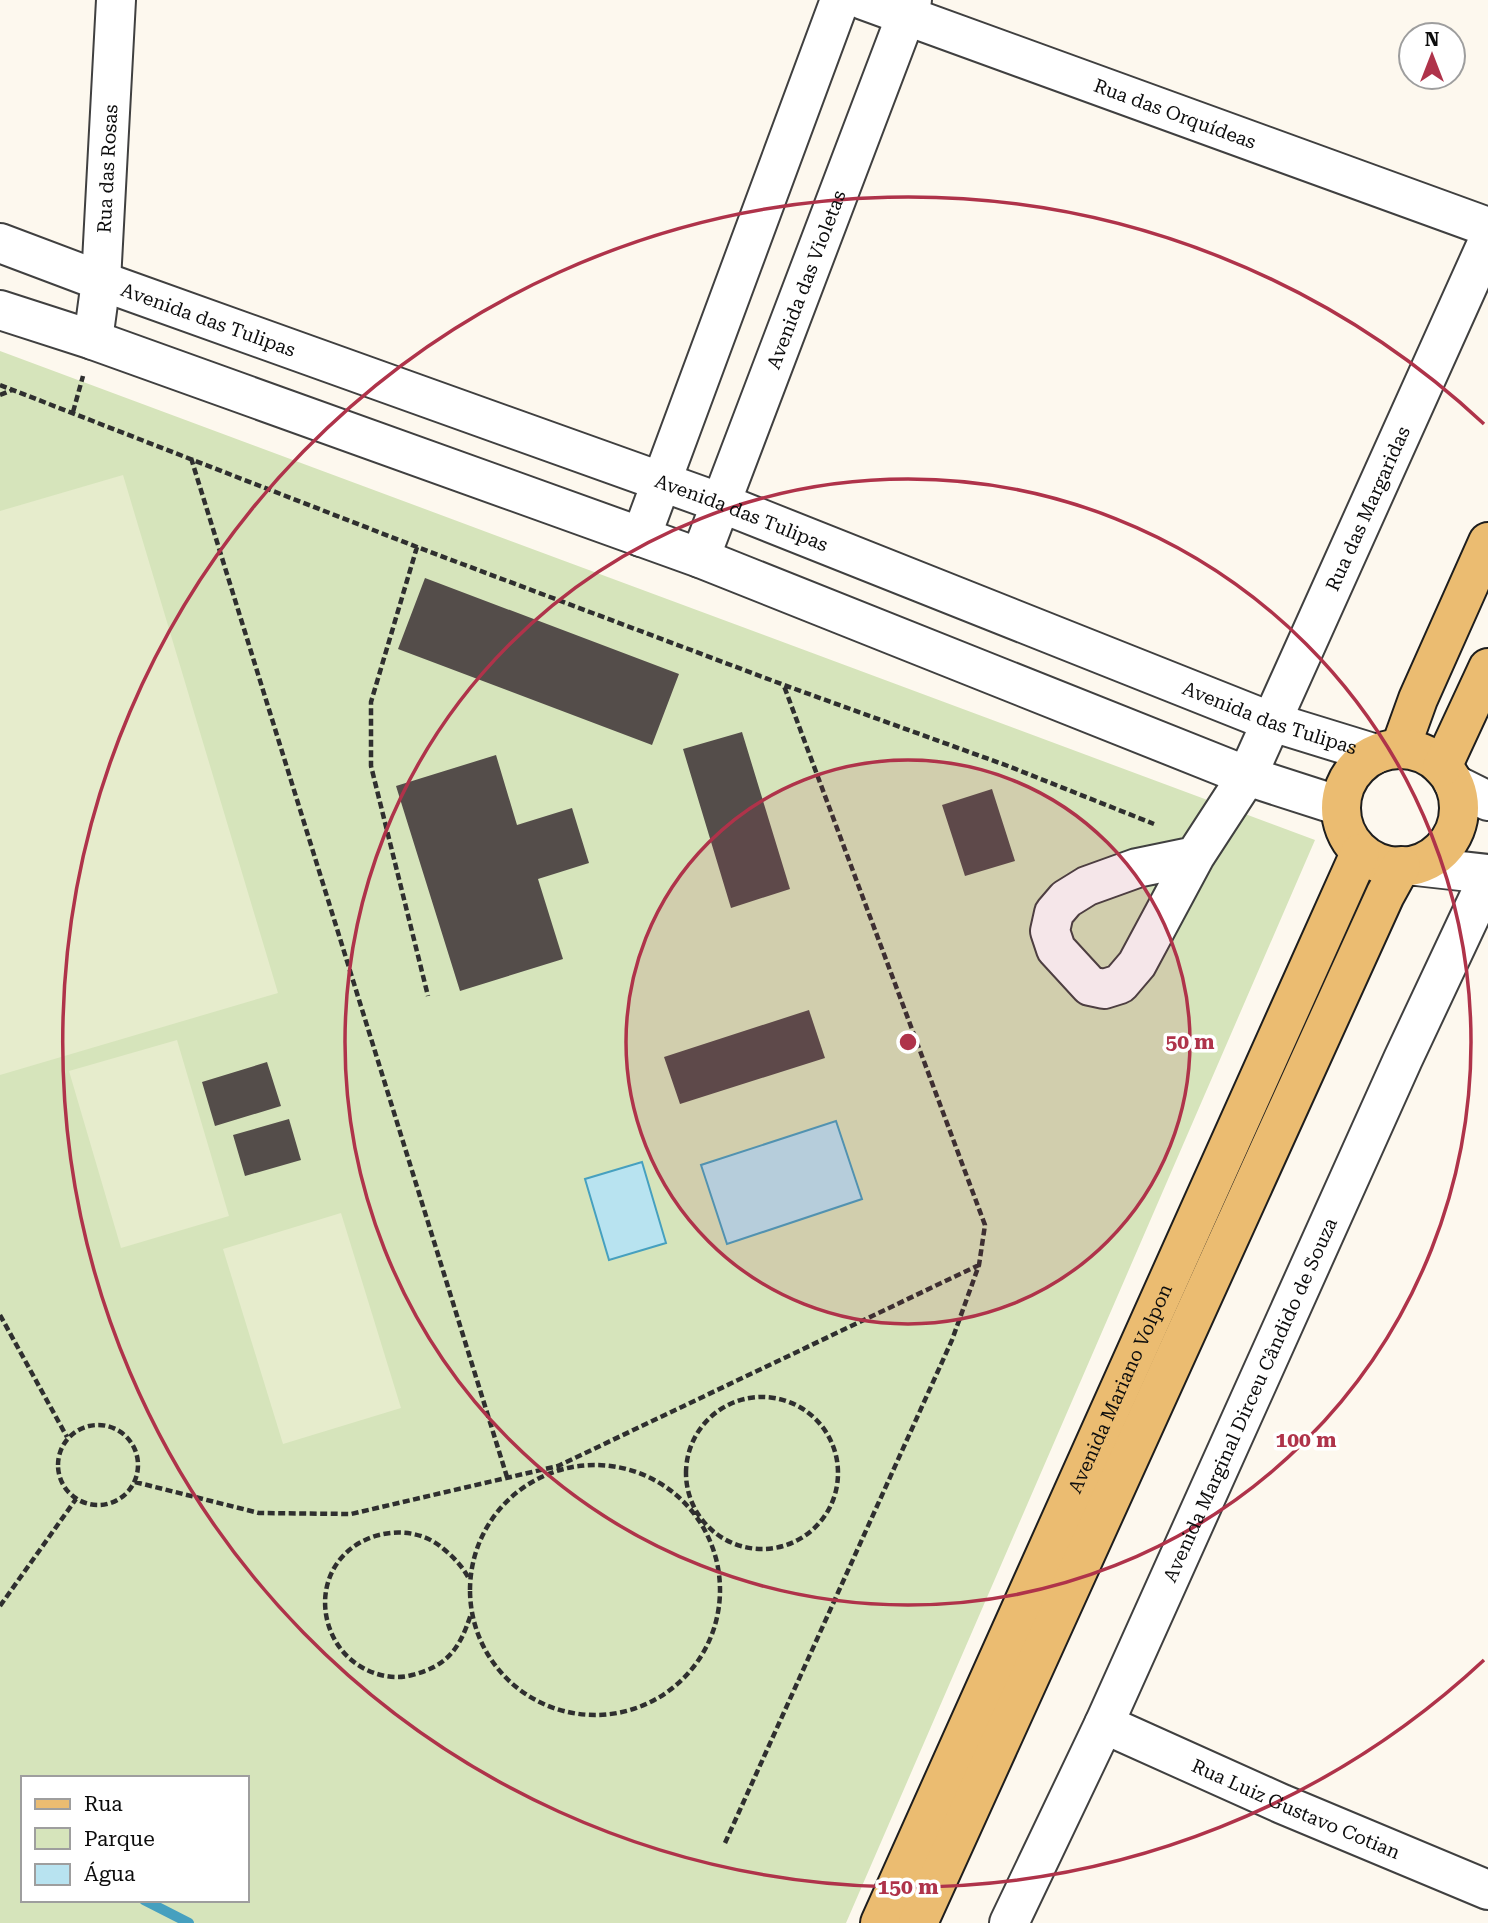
<svg xmlns="http://www.w3.org/2000/svg" width="1488" height="1923" font-family="'Roboto Serif',serif">
<rect width="100%" height="100%" fill="#fdf8ee"/>
<path fill="#d6e4bb" fill-rule="evenodd" d="M0 351 1315 840 846 1923H0ZM23 1778H247V1900H23Z"/>
<path fill="#e6eccc" d="M123 475 278 993 0 1075V511Z
M177 1040 229 1216 121 1248 69 1071Z
M341 1213 401 1408 283 1444 223 1249Z"/>
<path fill="#b8e3f0" stroke="#46a0bf" stroke-width="2" d="M836 1121 862 1199 727 1244 701 1165Z
M642 1162 666 1243 609 1260 585 1179Z"/>
<g fill="none" stroke-linecap="round" stroke-linejoin="round">
<path stroke="#46a0bf" stroke-width="10" d="M144 1900 189 1923"/>
</g>
<path fill="#544d4a" d="M425 578 679 674 652 745 398 649Z
M742 732 790 889 731 908 683 749Z
M496 755 517 825 572 808 589 863 538 879 563 959 460 991 396 786Z
M992 789 1015 861 965 876 942 805Z
M809 1010 825 1058 680 1104 664 1057Z
M267 1062 281 1106 215 1126 202 1082Z
M289 1119 301 1160 245 1176 233 1135Z"/>
<g fill="none" stroke-linecap="round" stroke-linejoin="round">
<defs>
<g id="minor">
<path id="s1" d="M863 0 1488 227"/>
<path id="s2" d="M0 243 101 281 721 503 1272 722 1376 754"/>
<path d="M0 310 93 340 700 558 1247 776 1340 806"/>
<path id="s3" d="M93 340 101 281 116 0"/>
<path d="M641 537 840 0"/>
<path id="s4" d="M700 558 912 0"/>
<path d="M1454 784 1488 801"/>
<path id="s5" d="M1195 856 1137 868 1087 886 1066 899 1054 913 1050 931 1056 949 1090 986 1104 989 1120 984 1137 964 1195 856 1247 776 1488 241"/>
<path d="M1416 866 1488 874"/>
<path id="s6" d="M1104 1724 1282 1804 1488 1890"/>
<path id="s7" d="M1009 1923 1104 1724 1403 1059 1488 878"/>
</g>
<g id="major">
<path d="M1400 749 1418 699 1488 542"/>
<circle cx="1400" cy="808" r="59"/>
<path d="M1442 767 1488 668"/>
<path id="s8" d="M880 1923 1360 853"/>
<path d="M918 1923 1385 895 1401 866"/>
</g>
</defs>
<use href="#minor" stroke="#404040" stroke-width="42"/>
<use href="#major" stroke="#1e1e1e" stroke-width="42"/>
<path stroke="#2f2f2f" stroke-width="4.5" stroke-dasharray="7 3.5" stroke-linecap="butt" d="M0 385 417 547 784 685 1008 766 1154 824
M0 395 12 390
M73 412 83 376
M191 458 507 1477
M417 547 371 702V766L428 996
M0 1315 67 1437
M686 1473a76 76 0 1 1 152 0a76 76 0 1 1-152 0Z
M58 1465a40 40 0 1 1 80 0a40 40 0 1 1-80 0Z
M470 1590a125 125 0 1 1 250 0a125 125 0 1 1-250 0Z
M135 1482 259 1513 351 1514 558 1466 979 1265
M468 1577C461 1564 451 1555 440 1546 411 1524 367 1530 343 1556 316 1585 321 1631 348 1657 365 1673 390 1681 412 1675 448 1666 460 1648 471 1614
M0 1606 76 1499
M725 1843 952 1340 979 1265 985 1225 784 686"/>
<use href="#minor" stroke="#fff" stroke-width="38"/>
<use href="#major" stroke="#ebbc71" stroke-width="38"/>
</g>
<circle cx="908" cy="1042" r="282" fill="#af334a" fill-opacity=".12"/>
<g fill="none" stroke="#af334a" stroke-width="3.5">
<circle cx="908" cy="1042" r="282"/>
<circle cx="908" cy="1042" r="563"/>
<path d="M1484 1660A845 845 0 1 1 1484 424"/>
</g>
<g text-anchor="middle" dominant-baseline="central" stroke-width="7" stroke-linejoin="round" paint-order="stroke">
<g font-size="19" fill="#0d0d0d" stroke="#fff">
<text stroke="none"><textPath href="#s1" startOffset="332">Rua das Orquídeas</textPath></text>
<text stroke="none"><textPath href="#s3" startOffset="172">Rua das Rosas</textPath></text>
<text stroke="none"><textPath href="#s4" startOffset="298">Avenida das Violetas</textPath></text>
<text stroke="none"><textPath href="#s2" startOffset="222">Avenida das Tulipas</textPath></text>
<text stroke="none"><textPath href="#s5" startOffset="812">Rua das Margaridas</textPath></text>
<text stroke="none"><textPath href="#s2" startOffset="789">Avenida das Tulipas</textPath></text>
<text stroke="none"><textPath href="#s2" startOffset="1356">Avenida das Tulipas</textPath></text>
<text stroke="none"><textPath href="#s8" startOffset="586">Avenida Mariano Volpon</textPath></text>
<text stroke="none"><textPath href="#s7" startOffset="576">Avenida Marginal Dirceu Cândido de Souza</textPath></text>
<text stroke="none"><textPath href="#s6" startOffset="210">Rua Luiz Gustavo Cotian</textPath></text>
</g>
</g>
<circle cx="908" cy="1042" r="10" fill="#af334a" stroke="#fff" stroke-width="3.5"/>
<g font-size="21" text-anchor="middle" font-weight="bold" fill="#af334a" stroke="#fff" stroke-width="7" stroke-linejoin="round" paint-order="stroke">
<text x="1190" y="1049">50 m</text>
<text x="1306" y="1447">100 m</text>
<text x="908" y="1894">150 m</text>
</g>
<rect x="21" y="1776" width="228" height="126" fill="#ffffff" stroke="#9e9e9e" stroke-width="2"/>
<rect x="35" y="1799" width="35" height="10" fill="#ebbc71" stroke="#9e9e9e" stroke-width="2"/>
<text x="84" y="1811" font-size="21" fill="#0d0d0d">Rua</text>
<rect x="35" y="1828" width="35" height="21" fill="#d6e4bb" stroke="#9e9e9e" stroke-width="2"/>
<text x="84" y="1846" font-size="21" fill="#0d0d0d">Parque</text>
<rect x="35" y="1864" width="35" height="21" fill="#b8e3f0" stroke="#9e9e9e" stroke-width="2"/>
<text x="84" y="1881" font-size="21" fill="#0d0d0d">Água</text>
<g transform="translate(1432 56)"><circle r="33" fill="#ffffff" stroke="#9e9e9e" stroke-width="2"/>
<path d="M0-5L12 26L0 18L-12 26Z" fill="#af334a"/>
<text y="-10" font-size="19" font-weight="bold" text-anchor="middle" fill="#0d0d0d">N</text>
</g>
</svg>
